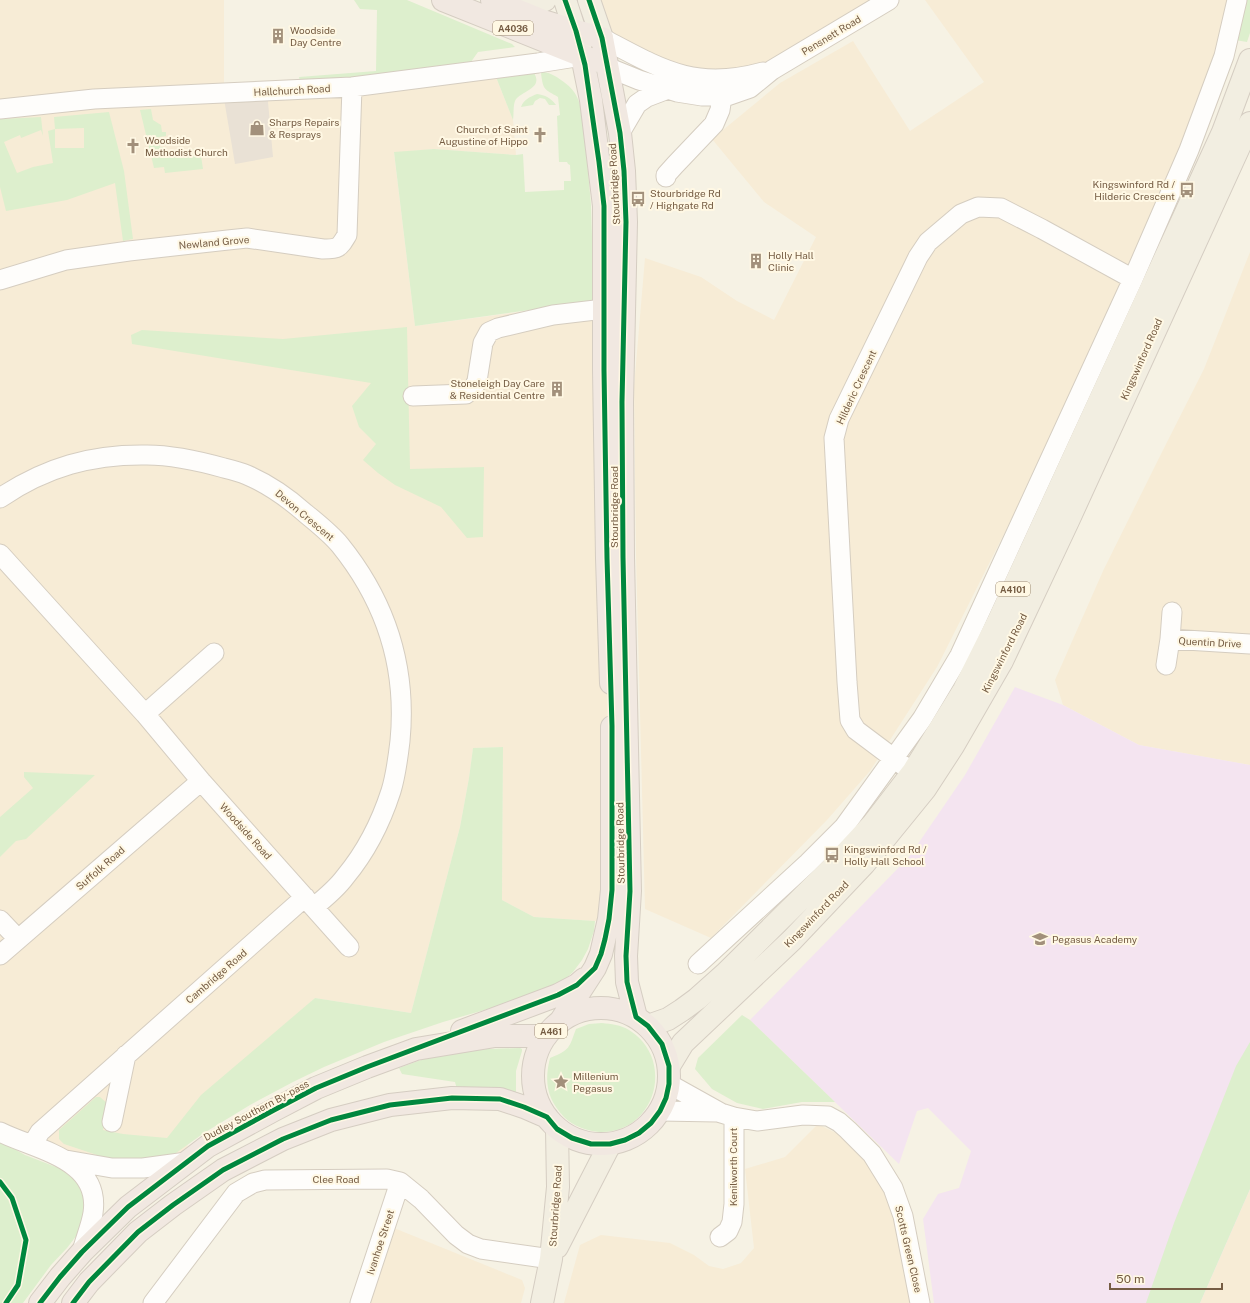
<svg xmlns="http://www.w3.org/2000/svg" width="1250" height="1303" font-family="'Public Sans',sans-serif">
<rect width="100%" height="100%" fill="#f6f2e4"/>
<path fill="#f7ecd6" d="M0 0H224V87L496 77 513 120 516 155 434 149 394 153 415 326 616 299 620 918 595 921 534 917 502 900 503 747 473 748 469 778 460 827 411 1013 315 998 189 1111 187 1162 112 1168 0 1132Z
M577 0H889L772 70 685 86 630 68 634 61 589 35Z
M925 0H1227L1217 52 1197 110 1119 286 1011 520 937 667 870 771 827 820 711 938 645 909 636 554 634 387 645 258 701 277 737 301 774 320 816 237 764 202 712 139 780 83 853 41 910 131 984 82Z
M1250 252V765L1139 745 1063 705 1055 680 1103 571 1163 450 1204 369Z
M818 1124 838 1134 860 1152 880 1182 898 1219 911 1303H564L580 1245 601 1235 670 1243 694 1255 709 1266 723 1269 741 1263 754 1248 745 1169 785 1157Z
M1250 1189V1303H1200L1201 1301Z
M394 1228 522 1280 525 1288 521 1303H370Z"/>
<path fill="#e9e1d5" d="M267 91 273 157 235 164 223 93Z"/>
<path fill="#f4e4f0" d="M1015 687 1063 705 1139 745 1250 765V1189L1200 1303H934L923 1219 938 1194 959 1188 971 1151 928 1108 917 1111 899 1164 750 1020 909 857 965 775Z"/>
<path fill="#ddefcd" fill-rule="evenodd" d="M354 0H407L512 44 515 47 478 52 468 66 375 78 300 82 299 77 376 71 377 10 360 9Z
M1244 0H1250V33L1247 42 1235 40Z
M544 72C550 73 556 76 561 80 577 91 578 98 583 115L591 205 594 301 415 326 394 152 434 149 516 155 523 154 525 192 564 190V181H571L570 165 568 164 567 162H559L557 116 560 115 558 97C545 89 543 91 541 73Z
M531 73H534C544 89 520 91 515 101 513 106 514 114 513 120L496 77Z
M537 94C545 95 551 98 556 105H549L545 99 540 98 535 101 533 105 521 107C524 99 530 97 537 94Z
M151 109 153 120 161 125 162 132H166V136L159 137 160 147H166V151L200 149 203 169 165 173 164 167 154 168 140 110Z
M109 112 124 171 133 239 123 241 115 183 67 200 6 211 0 187V119L41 117 43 136 41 130 21 138 20 135 4 142 17 173 33 167 53 163 48 131 55 129 54 117ZM84 128V148H55V129Z
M407 327 410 469 484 467 483 537 467 538 441 507 395 485 378 473 363 460 376 444 359 427 352 406 371 383 132 344 131 335 142 330 283 339Z
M503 747 502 900 534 917 595 921 594 931 588 949 582 960 573 972 563 981 550 988 505 1004 443 1022 384 1042 324 1067 293 1082 250 1105 204 1133 176 1153 161 1158 118 1160 100 1156 64 1144 59 1139V1130L96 1097H100L108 1104 103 1130 123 1134 167 1138 201 1095 315 998 411 1013 460 827 469 778 473 748Z
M24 772 95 775 26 839 16 841 0 857V817L33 788 24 777Z
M742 1015 750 1020 835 1102H802L763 1109 737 1103 712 1089 695 1069 698 1058Z
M602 1023C611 1024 621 1025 629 1030 676 1059 656 1133 600 1132 587 1131 573 1126 564 1117 547 1099 544 1082 550 1058 570 1050 569 1048 576 1029L589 1024Z
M1250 1042V1189L1200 1303H1146L1174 1223 1236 1066Z
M520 1048 522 1049V1051L516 1071V1092H513L457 1089 455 1082 402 1074 399 1068 432 1056 459 1050Z
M0 1141 25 1155 69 1172 84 1192V1221L77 1235 67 1248 51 1265 23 1303H0Z"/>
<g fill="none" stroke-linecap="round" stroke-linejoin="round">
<defs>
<path id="minor" d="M602 38C661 69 694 91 763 72
M607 67 639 80 677 92 702 96H727L750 88 772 70 889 0
M0 109 94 99 352 87 538 63 582 56
M620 133 637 104 647 97 668 89
M666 177V175L675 165 714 124 720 110 724 83
M0 280 66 260 129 251 228 240 247 238 323 249C339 249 339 248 347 235L352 87
M413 396 466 394 474 387 477 381 483 343 489 332 498 328 553 315 604 309
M0 498C46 467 92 454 147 455 174 455 199 461 224 468 232 470 240 472 247 475 268 484 288 498 305 513 317 523 330 533 340 545 386 602 407 668 400 741 398 758 396 775 391 791 381 822 365 853 345 877 337 888 325 898 314 907
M0 554 145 714 201 781 349 947
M1170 639 1250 644
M1166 665 1170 639 1172 612
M145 714 214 653
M904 766 856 730 850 720 847 682 834 438 839 419 918 257 928 242 961 214 978 207 1001 208 1042 229 1133 279
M0 920 18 939
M0 955 201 781
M698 964 808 863 844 827 922 719 960 655 1133 279 1189 150 1224 56 1237 0
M669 1084 721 1113 734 1117 757 1121 803 1115 828 1116 839 1122 848 1130 872 1154 893 1188 903 1216 920 1303
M660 1111 717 1112
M112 1122 126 1055
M0 1132C36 1150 101 1159 93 1213 91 1226 85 1239 82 1252
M32 1145 40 1132 305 897
M66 1160 112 1168H143L187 1162
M720 1237 728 1231 732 1222 734 1204V1117
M153 1303 236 1193 253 1183 265 1180 387 1179 400 1182 421 1199 456 1235 468 1244 481 1249 551 1259
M360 1303 400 1182"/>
<path id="major" d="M565 0 580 47
M589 0 602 38
M509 7H529L545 0
M648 1026 668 1019 682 1010 697 999 725 974 833 867 873 824 913 772 964 690 998 622 1223 132 1250 60
M669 1066 683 1043 792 940 864 864 925 789 953 746 1002 661 1068 521 1250 123
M557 1247 610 1144
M542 1303 551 1259 558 1187 557 1129"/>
<path id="highway" d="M443 0 595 61
M492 0 543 21 576 31 602 38 620 133 624 171 626 222 622 402 623 557 630 891 626 956 627 982 636 1017
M582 56 591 100 604 206V370L607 558 611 683
M533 1076a68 68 0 1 1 136 0a68 68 0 1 1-136 0Z
M560 1022 595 968 601 954 609 919 612 890V727
M462 1031 558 995 577 985 584 979
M40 1303 60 1277 82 1252 128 1207 208 1146 274 1110 316 1088 367 1067 416 1049 495 1036H546
M73 1303 89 1282 138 1232 173 1205 223 1170 283 1139 331 1120 390 1105 452 1098 500 1099 524 1107 547 1117"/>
</defs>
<use href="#minor" stroke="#d5cdc0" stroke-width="21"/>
<use href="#major" stroke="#d5cdc2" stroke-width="24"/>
<use href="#highway" stroke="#d5cdc2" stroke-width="24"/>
<use href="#minor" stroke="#fefdfb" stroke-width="19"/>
<use href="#major" stroke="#f2eee1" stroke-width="22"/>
<use href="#highway" stroke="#f1e8e1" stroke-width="22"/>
<defs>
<path id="cycleway" d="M0 1182 12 1198 26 1240 18 1285 6 1303
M40 1303 60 1277 82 1252 128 1207 208 1146 274 1110 316 1088 367 1067 558 995 577 985 595 968 601 954 605 939 609 919 612 890V726L607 558 604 370V206L599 162 585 65 576 31 565 0
M73 1303 89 1282 138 1232 173 1205 223 1170 283 1139 331 1120 390 1105 452 1098 500 1099 524 1107 547 1117 557 1129 572 1138 591 1144H610L625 1140 639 1133 651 1123 660 1111 666 1098 669 1084V1066L662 1044 648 1026 636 1017 627 982 626 956 630 891 623 557 622 402 626 222 624 171 620 133 602 38 589 0"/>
</defs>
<use href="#cycleway" stroke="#fff8e4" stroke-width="8"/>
<use href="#cycleway" stroke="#00873e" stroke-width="5"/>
</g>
<defs>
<symbol id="building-bare" viewBox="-9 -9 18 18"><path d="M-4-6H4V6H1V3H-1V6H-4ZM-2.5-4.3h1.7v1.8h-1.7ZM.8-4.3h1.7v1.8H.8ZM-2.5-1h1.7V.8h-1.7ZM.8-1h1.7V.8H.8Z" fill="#a2907b" stroke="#fff8e4" stroke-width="2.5" paint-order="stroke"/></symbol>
<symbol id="shop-bare" viewBox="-9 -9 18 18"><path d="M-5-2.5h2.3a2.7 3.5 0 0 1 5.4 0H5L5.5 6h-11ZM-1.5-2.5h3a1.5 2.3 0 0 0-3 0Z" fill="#a2907b" stroke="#fff8e4" stroke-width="2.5" paint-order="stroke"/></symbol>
<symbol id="church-bare" viewBox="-9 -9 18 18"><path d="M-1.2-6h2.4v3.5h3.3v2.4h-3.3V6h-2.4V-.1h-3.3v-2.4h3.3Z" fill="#a2907b" stroke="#fff8e4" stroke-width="2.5" paint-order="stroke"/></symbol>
<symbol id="bus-bare" viewBox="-9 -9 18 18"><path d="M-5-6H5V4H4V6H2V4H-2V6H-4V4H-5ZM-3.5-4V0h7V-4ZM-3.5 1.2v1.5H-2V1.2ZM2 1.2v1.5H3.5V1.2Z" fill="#a2907b" stroke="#fff8e4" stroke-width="2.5" paint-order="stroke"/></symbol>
<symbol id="school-bare" viewBox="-9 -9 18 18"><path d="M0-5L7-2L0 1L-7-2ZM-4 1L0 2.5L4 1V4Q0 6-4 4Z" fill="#a2907b" stroke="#fff8e4" stroke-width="2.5" paint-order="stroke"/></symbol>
<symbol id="sight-bare" viewBox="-9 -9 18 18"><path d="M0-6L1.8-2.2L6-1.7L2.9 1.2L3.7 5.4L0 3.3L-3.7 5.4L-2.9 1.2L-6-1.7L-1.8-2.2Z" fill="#a2907b" stroke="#fff8e4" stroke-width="2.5" paint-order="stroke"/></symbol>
</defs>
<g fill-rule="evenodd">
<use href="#building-bare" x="267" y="25" width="22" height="22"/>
<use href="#shop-bare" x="246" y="117" width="22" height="22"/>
<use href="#church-bare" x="529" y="124" width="22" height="22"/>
<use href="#church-bare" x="122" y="135" width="22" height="22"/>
<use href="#bus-bare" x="1176" y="179" width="22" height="22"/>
<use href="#bus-bare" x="627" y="188" width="22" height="22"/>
<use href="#building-bare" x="745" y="250" width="22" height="22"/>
<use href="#building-bare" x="546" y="378" width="22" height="22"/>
<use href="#bus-bare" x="821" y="844" width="22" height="22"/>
<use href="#school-bare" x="1029" y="928" width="22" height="22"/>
<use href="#sight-bare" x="550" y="1071" width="22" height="22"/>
</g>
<g text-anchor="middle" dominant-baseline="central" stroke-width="4" stroke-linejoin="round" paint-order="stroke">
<g fill="#fff8e4" stroke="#9e8b73" stroke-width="1">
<rect x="493" y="21" width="40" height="14" rx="3"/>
<rect x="996" y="582" width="34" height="14" rx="3"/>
<rect x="535" y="1024" width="32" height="14" rx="3"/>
</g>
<g font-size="9" font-weight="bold" fill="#755c43">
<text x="513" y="28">A4036</text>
<text x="1013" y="589">A4101</text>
<text x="551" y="1031">A461</text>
</g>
<g font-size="10" fill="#755c43" stroke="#fff8e4" text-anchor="start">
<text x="290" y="30">Woodside<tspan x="290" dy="12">Day Centre</tspan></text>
<text x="269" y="122">Sharps Repairs<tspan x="269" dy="12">&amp; Resprays</tspan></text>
<text x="528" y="129" text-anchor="end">Church of Saint<tspan x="528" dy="12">Augustine of Hippo</tspan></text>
<text x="145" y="140">Woodside<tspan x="145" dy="12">Methodist Church</tspan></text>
<text x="1175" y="184" text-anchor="end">Kingswinford Rd /<tspan x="1175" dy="12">Hilderic Crescent</tspan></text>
<text x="650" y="193">Stourbridge Rd<tspan x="650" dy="12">/ Highgate Rd</tspan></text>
<text x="768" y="255">Holly Hall<tspan x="768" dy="12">Clinic</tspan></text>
<text x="545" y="383" text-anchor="end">Stoneleigh Day Care<tspan x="545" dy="12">&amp; Residential Centre</tspan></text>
<text x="844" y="849">Kingswinford Rd /<tspan x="844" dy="12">Holly Hall School</tspan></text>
<text x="1052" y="939">Pegasus Academy</text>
<text x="573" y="1076">Millenium<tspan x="573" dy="12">Pegasus</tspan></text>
</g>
<g font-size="10" fill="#755c43" stroke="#fff8e4">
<text transform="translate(831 35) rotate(-31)">Pensnett Road</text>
<text transform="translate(292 90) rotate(-3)">Hallchurch Road</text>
<text transform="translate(614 184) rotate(-93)">Stourbridge Road</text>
<text transform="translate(214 242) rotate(-5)">Newland Grove</text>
<text transform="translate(1141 359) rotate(-66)">Kingswinford Road</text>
<text transform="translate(856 387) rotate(-65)">Hilderic Crescent</text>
<text transform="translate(614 507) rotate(-90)">Stourbridge Road</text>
<text transform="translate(305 515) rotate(40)">Devon Crescent</text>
<text transform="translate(1210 642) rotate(3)">Quentin Drive</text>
<text transform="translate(1004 653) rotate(-63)">Kingswinford Road</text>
<text transform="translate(246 831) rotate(48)">Woodside Road</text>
<text transform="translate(620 843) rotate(-91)">Stourbridge Road</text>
<text transform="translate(100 868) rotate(-41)">Suffolk Road</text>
<text transform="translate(816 914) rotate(-46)">Kingswinford Road</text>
<text transform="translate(216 976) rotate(-41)">Cambridge Road</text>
<text transform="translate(256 1110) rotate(-28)">Dudley Southern By-pass</text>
<text transform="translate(733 1167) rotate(-90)">Kenilworth Court</text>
<text x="336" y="1179">Clee Road</text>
<text transform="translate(555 1206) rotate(-86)">Stourbridge Road</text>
<text transform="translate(380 1242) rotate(-72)">Ivanhoe Street</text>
<text transform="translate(909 1249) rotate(77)">Scotts Green Close</text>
</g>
</g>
<path d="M1110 1283v6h112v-6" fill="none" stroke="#755c43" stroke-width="2"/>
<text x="1116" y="1283" font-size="12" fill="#755c43" stroke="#fff8e4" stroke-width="3" paint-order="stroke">50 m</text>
</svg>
